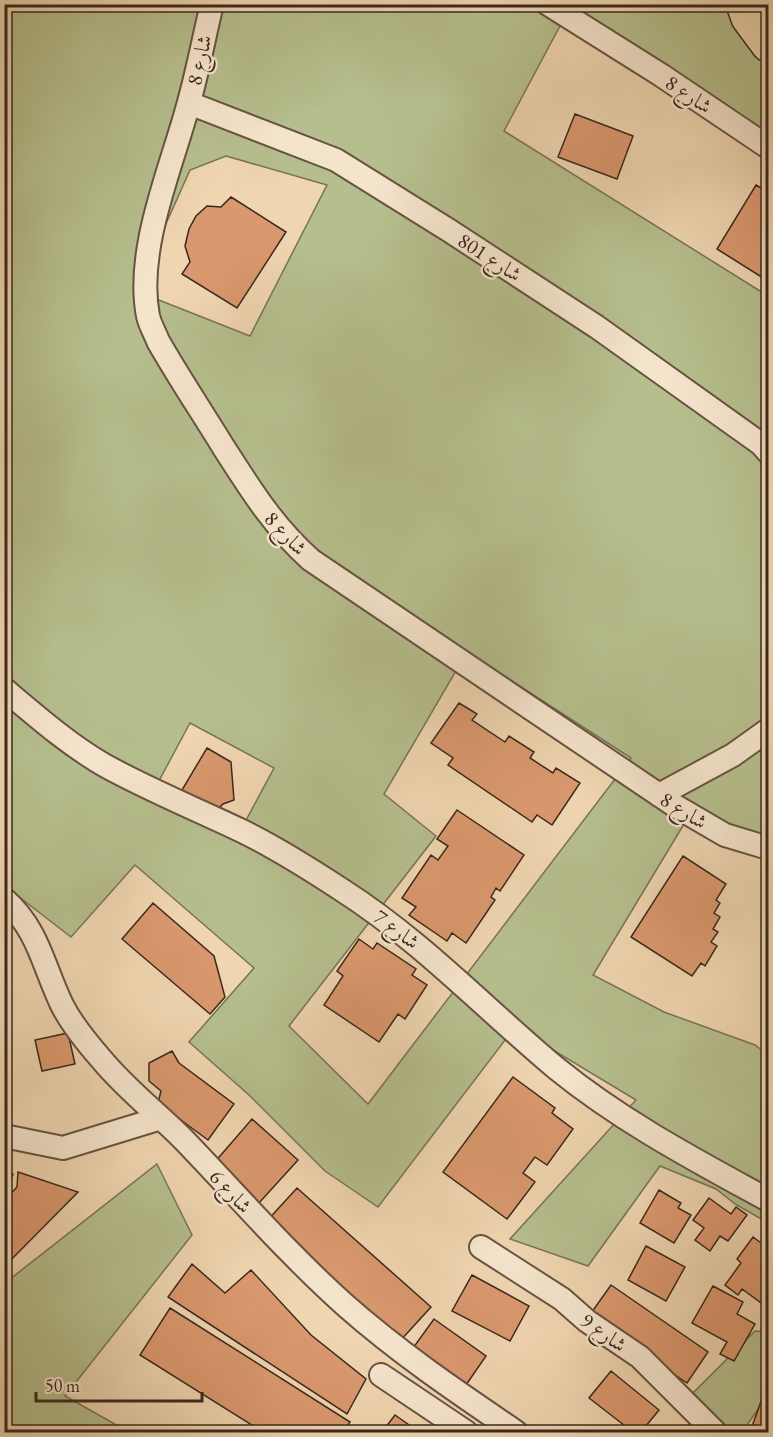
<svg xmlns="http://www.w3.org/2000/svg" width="773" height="1437" font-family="'EB Garamond',Amiri,serif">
<rect width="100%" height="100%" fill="#efd5b0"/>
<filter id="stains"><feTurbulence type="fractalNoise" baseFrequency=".00333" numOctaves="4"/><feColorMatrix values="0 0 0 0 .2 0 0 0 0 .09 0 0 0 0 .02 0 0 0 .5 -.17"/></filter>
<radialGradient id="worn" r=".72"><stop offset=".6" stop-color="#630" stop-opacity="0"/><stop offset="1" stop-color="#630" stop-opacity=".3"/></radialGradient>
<path fill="#b6be8d" stroke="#787356" stroke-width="1.5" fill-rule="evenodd" d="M5 5H768V16H767L768 28V134L569 9 504 131 768 296V852L684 824 593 975 664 1012 755 1045 768 1055V1223L735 1204 716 1189 660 1166 588 1266 510 1239 636 1100 515 1027 378 1207 325 1171 249 1095 189 1042 254 968 135 865 71 937 5 886ZM226 156 327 185 250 336 136 291 190 170ZM467 652 631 758 368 1104 289 1026 436 836 384 794ZM190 723 274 768 237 837 153 792Z
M157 1164 192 1235 65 1396 129 1432H5V1283Z
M755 1331 768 1332V1395L742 1432H720L682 1404Z"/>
<path fill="#da986e" stroke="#3a281f" stroke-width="1.5" d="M575 114 633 136 617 179 558 157Z
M756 185 768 192V281L717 249Z
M231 197 286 232 237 308 182 274 190 262 185 246 189 229 196 216 207 206 221 207Z
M459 703 477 714 472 720 505 742 509 736 534 752 530 758 553 773 556 768 580 783 552 825 537 815 532 822 448 765 453 758 431 743Z
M207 748 231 762 234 800 223 804 217 810 182 790Z
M457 810 524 855 500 891 496 888 491 897 495 900 466 943 452 933 447 941 409 915 416 907 402 898 431 855 438 860 448 846 437 839Z
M683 856 726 884 716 900 720 903 714 913 720 917 713 929 718 932 711 942 717 946 705 966 701 963 692 976 631 937Z
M153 903 214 956 225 997 210 1014 122 939Z
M359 939 373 949 377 943 416 969 412 975 427 985 405 1019 398 1014 379 1042 324 1005 343 976 337 971Z
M68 1033 75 1064 42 1071 35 1040Z
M172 1051 179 1063 234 1104 208 1140 158 1103 161 1091 149 1081V1063Z
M513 1077 555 1108 552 1113 573 1129 547 1165 535 1157 523 1173 535 1182 507 1219 443 1172Z
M252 1119 298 1160 259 1203 214 1163Z
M4 1168 13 1174 8 1189 4 1193Z
M18 1172 78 1192 4 1267V1201L17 1187Z
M297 1188 431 1307 400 1341 266 1222Z
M659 1190 681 1203 678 1208 691 1215 674 1243 640 1223Z
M709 1198 731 1214 736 1207 747 1215 728 1241 720 1236 710 1251 695 1240 704 1228 693 1220Z
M753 1237 768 1248V1299L764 1305 742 1289 738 1295 725 1285 741 1263 737 1259Z
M646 1246 685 1267 666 1301 628 1280Z
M192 1264 225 1293 251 1270 311 1335 366 1379 347 1414 168 1297Z
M472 1275 529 1306 510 1341 452 1311Z
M611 1285 708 1352 687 1383 589 1316Z
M713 1286 743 1302 737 1314 755 1324 734 1361 720 1354 727 1342 692 1323Z
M170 1308 350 1422 343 1432H263L140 1355Z
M434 1319 486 1356 466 1385 413 1348Z
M611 1371 659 1410 641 1432H633L589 1398Z
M764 1393 768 1395V1432H750Z
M395 1415 419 1432H382Z"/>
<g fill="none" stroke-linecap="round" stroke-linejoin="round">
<defs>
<path id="minor" d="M212 4C204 37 198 70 189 102 172 167 135 249 148 316 150 325 155 333 158 341 179 378 202 412 224 448 251 490 273 526 311 560L677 807 725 835 768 848
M548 4 661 75 768 147
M189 103 336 160 450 231 597 327 761 444 768 452
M4 689C36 716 68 744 104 765 149 790 196 809 242 831 277 848 310 869 342 890 423 942 483 1007 556 1068 621 1121 695 1160 768 1200
M659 795 733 755 768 730
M4 899C39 930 43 966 62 1005 72 1025 88 1044 102 1060 126 1089 157 1113 183 1139 237 1195 287 1253 345 1305 398 1352 457 1392 516 1432
M4 1136 63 1148 161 1118
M481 1247 562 1299 587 1321 640 1357 715 1432
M381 1375 466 1432"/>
<path id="motorway" d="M743 4 748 18 768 45"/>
</defs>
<use href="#minor" stroke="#675343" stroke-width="26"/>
<use href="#motorway" stroke="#3a281f" stroke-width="36"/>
<use href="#minor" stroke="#f5e4cc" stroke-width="22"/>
<use href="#motorway" stroke="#efd5b0" stroke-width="33"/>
</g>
<g text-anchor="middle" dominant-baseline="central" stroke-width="4.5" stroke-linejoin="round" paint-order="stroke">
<g font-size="21" fill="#3a281f" stroke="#f5e4cc">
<text transform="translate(199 60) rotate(-77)">شارع 8</text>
<text transform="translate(689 94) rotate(34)">شارع 8</text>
<text transform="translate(490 257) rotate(33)">شارع 801</text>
<text transform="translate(286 533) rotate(47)">شارع 8</text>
<text transform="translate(684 810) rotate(32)">شارع 8</text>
<text transform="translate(397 929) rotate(37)">شارع 7</text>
<text transform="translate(231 1191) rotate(47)">شارع 6</text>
<text transform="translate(604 1332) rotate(36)">شارع 9</text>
</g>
</g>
<rect width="773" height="1437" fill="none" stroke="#efd5b0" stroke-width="24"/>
<rect x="6" y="6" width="761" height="1425" fill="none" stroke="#3a281f" stroke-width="3"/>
<rect x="12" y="12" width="749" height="1413" fill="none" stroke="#3a281f" stroke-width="1.5"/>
<path d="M36 1392v9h166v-9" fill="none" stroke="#3a281f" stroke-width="3"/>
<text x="45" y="1392" font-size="18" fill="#3a281f" stroke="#f5e4cc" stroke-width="4.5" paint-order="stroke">50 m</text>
<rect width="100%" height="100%" filter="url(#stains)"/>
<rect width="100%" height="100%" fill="url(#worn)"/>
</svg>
